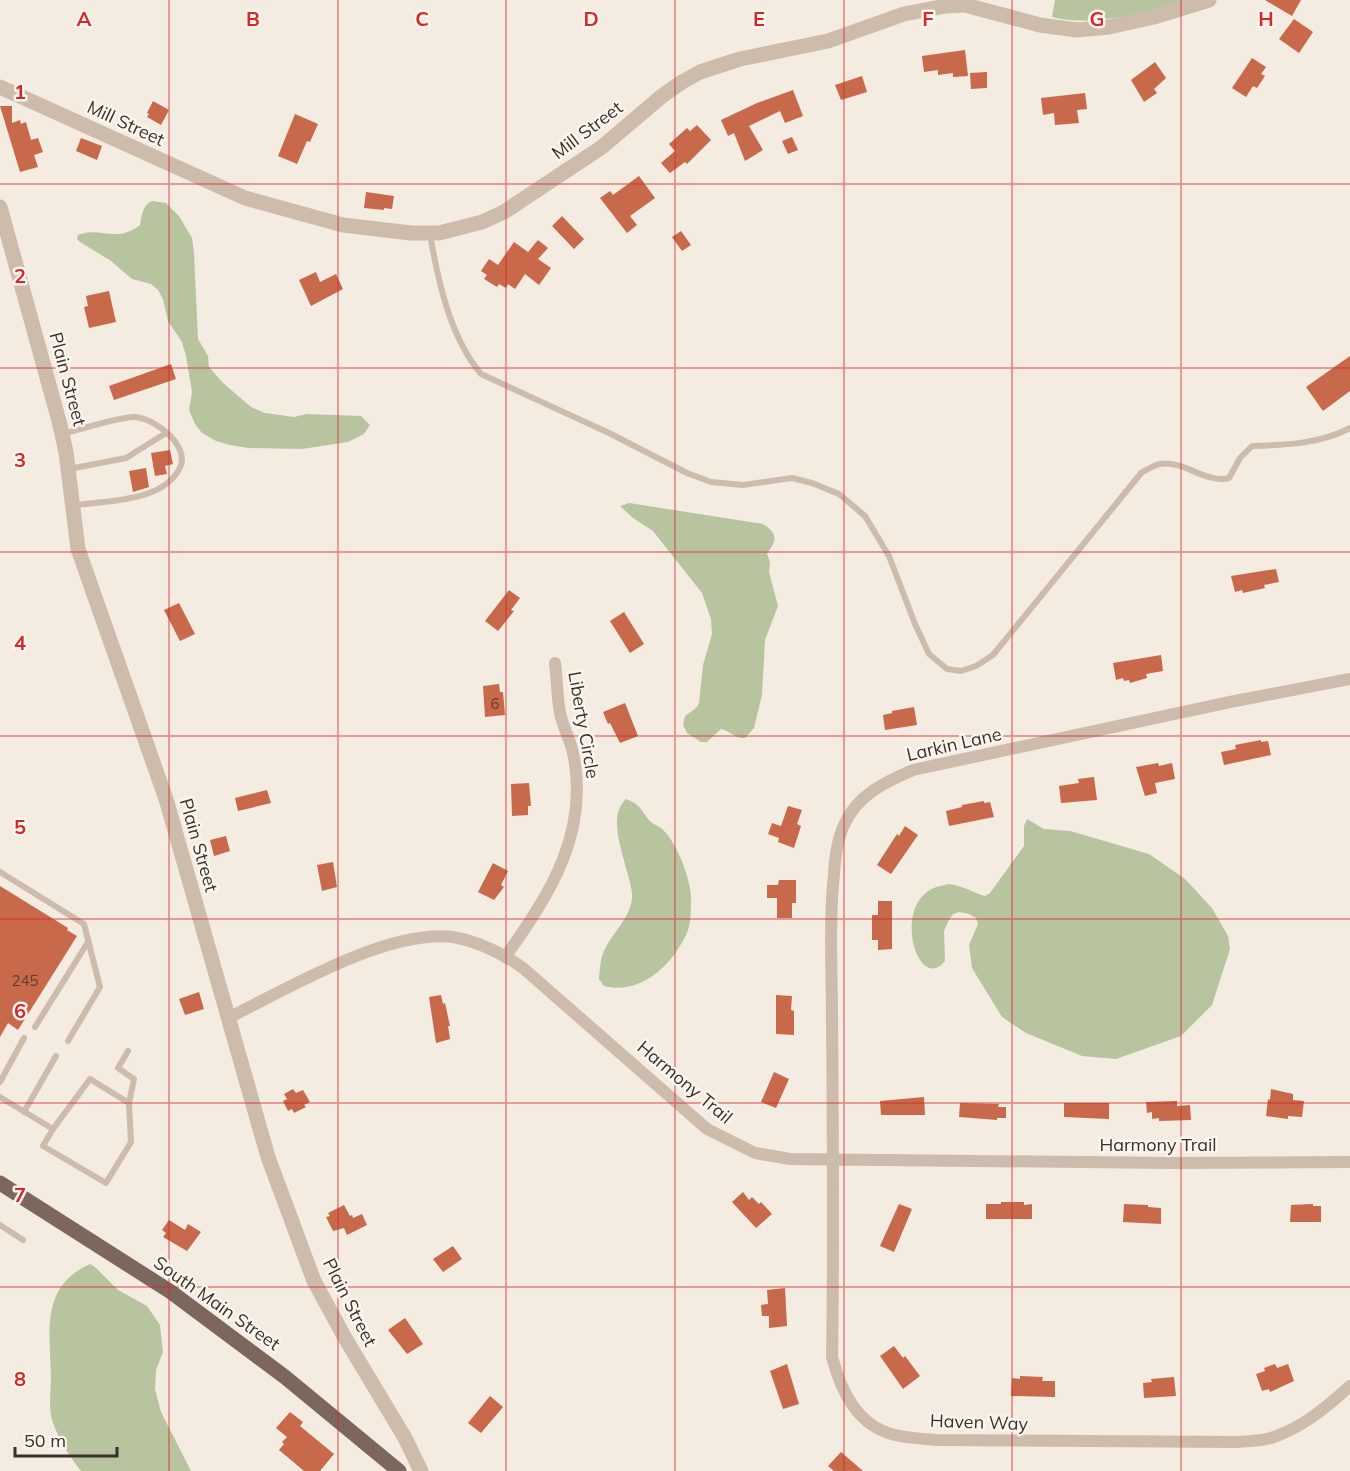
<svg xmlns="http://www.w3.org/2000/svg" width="1350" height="1471" font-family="Mulish,sans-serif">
<rect width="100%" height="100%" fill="#f4ebe1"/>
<path fill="#b8c4a0" d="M1055 0H1192C1152 11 1092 28 1052 17Z
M152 201 166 203 179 216 192 238 194 253 198 339 208 356 209 367 223 383 251 407 265 413 294 417 307 414 361 416 370 425 364 434 348 442 302 449 248 448 230 445 216 441 202 433 195 424 189 410 192 392 186 356 182 342 168 321 163 299 158 290 151 284 132 279 111 261 80 242 77 239 78 235C100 226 116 244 140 225 142 216 142 205 152 201Z
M629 503 763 524C778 534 777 540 767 554L770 562 769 572 778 606 765 640 762 695 754 728 745 738C735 739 731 731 721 729L707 742H701L687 733 683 725 685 716 696 708 699 703 703 665 712 634 711 619 702 593 653 531 633 518 620 506Z
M626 799C643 805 642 814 652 823 655 825 658 826 661 828 674 838 688 872 690 889 692 898 691 922 688 930 675 963 641 996 604 986L599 979C600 970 600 959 604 951 612 933 634 914 632 893 629 866 604 819 626 799Z
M1027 819 1044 829 1070 831 1149 854 1185 879 1212 908 1228 936 1230 949 1212 1005 1181 1036 1116 1059 1082 1056 1026 1033 1002 1017 972 968 969 945 978 924 976 918 969 914 959 912 953 914 948 922 944 931 945 961C917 996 889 898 940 886 941 886 948 884 949 884 961 885 974 893 985 896L990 893 1024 846V826Z
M90 1264 95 1267 118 1290 147 1306 160 1325 163 1352 156 1370 155 1389 161 1412 191 1471H81C70 1457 59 1440 53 1423 48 1410 51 1390 51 1377 50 1330 40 1287 90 1264Z"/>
<path fill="#c8694b" d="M1265 0H1301L1292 16Z
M1294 19 1313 32 1299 53 1279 39Z
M965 50 968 76 953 77V73L938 75V70L924 72 922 56Z
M1252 58 1266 67 1261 74 1265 76 1257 88 1253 86 1246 97 1232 88Z
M1155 62 1166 78 1154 89 1157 93 1144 102 1131 80Z
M987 72V88L971 89 970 73Z
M862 76 867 92 841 100 835 85Z
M793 90 803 116 785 123 780 111 749 126 763 150 745 161 734 133 728 136 721 120 757 103Z
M1085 93 1087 109 1077 110 1079 123 1055 125 1054 113 1043 115 1041 98Z
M153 101 169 110 161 125 147 117 149 114 147 113Z
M0 106H12V123L20 120 21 124 26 122 31 140 38 138 43 152 34 155 38 167 20 172Z
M295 114 318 124 310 142 307 141 297 164 278 156Z
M697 125 711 140 687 164 685 162 670 173 661 163 675 151 669 144 687 128 690 131Z
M792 137 798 150 788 154 782 141Z
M81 138 102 146 97 160 76 151Z
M639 176 655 198 630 216 637 225 627 233 600 198 610 191 613 195Z
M366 192 394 196 392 209 384 208V210L364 208Z
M562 216 584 239 574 249 552 226Z
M681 231 691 245 682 251 672 237Z
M538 240 548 248 538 259 551 268 539 285 525 274 515 289 508 284 506 288 499 284 497 287 484 279 487 275 481 271 489 259 498 265 514 242 528 252Z
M316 272 320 282 336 274 343 289 311 306 299 280Z
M109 291 116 322 89 328 84 307 88 306 86 296Z
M1350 356V391L1323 411 1306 387Z
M171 364 176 379 114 400 109 386Z
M170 450 173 464 165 466 167 474 155 476 151 453Z
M146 468 149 487 133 492 129 471Z
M1276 569 1279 582 1264 585 1265 588 1243 593 1242 590 1235 592 1231 576Z
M509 590 520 598 511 610 514 611 498 631 485 621Z
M179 603 195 634 180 641 164 610Z
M624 612 644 644 630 653 610 621Z
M1161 655 1163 671 1146 674 1147 678 1130 683 1129 680 1124 681 1123 678 1116 680 1113 663Z
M499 684 500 692H503L505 715 485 717 483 686Z
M625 703 638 736 620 743 610 723 608 724 603 712Z
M914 707 917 725 885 730 883 715 892 713V711Z
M1261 740V742L1268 741 1271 755 1224 765 1221 752 1236 749 1235 745Z
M1158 763 1159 766 1172 763 1175 779 1155 783 1157 793 1145 796 1136 767Z
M1094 777 1097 800 1061 803 1059 786 1079 783 1078 779Z
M529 783 531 806H528V815L512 816 511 784Z
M267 790 271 803 238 811 235 798Z
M984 801V803L990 802 994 817 949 826 946 811 962 807V805Z
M788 806 802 810 797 824 801 826 794 848 778 842 779 838 768 834 772 823 781 826Z
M905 826 918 835 891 874 877 865 897 834 899 836Z
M226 836 230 851 214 856 210 840Z
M333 862 337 887 322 891 317 865Z
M493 863 508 871 501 885 504 887 494 900 478 892Z
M779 880H796V903H792V918H777V898H767V885H778Z
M0 886 68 928 67 930 77 936 18 1030 8 1023 0 1037Z
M878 901H892V949L878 950V940H872V915H878Z
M199 992 204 1009 185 1015 179 999Z
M441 995 443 1004 445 1003 450 1026H448L450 1039 436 1043 429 997Z
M776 995 792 996 791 1010 794 1011V1035L776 1034Z
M774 1072 789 1079 776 1108 761 1102Z
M293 1089 296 1093 303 1090 310 1102 304 1105 306 1107 294 1113 292 1109 288 1111 283 1101 287 1099 284 1094Z
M1271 1089 1293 1094V1100L1304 1101 1302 1117 1288 1116V1119L1266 1116 1268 1099 1270 1100Z
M924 1097 925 1115H881L880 1101Z
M1177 1101V1106L1190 1105 1191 1120 1159 1121V1118L1152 1119V1112L1147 1113 1146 1102Z
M960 1103 999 1104 998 1107H1006V1118H997V1120L959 1117Z
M1064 1103H1109V1119L1064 1117Z
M743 1192 749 1200 752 1197 759 1204 761 1202 772 1214 756 1228 732 1202Z
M1001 1202H1024V1205L1032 1204V1219H986V1204H1001Z
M899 1204 912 1209 894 1252 880 1246Z
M1124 1204 1148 1205V1207L1161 1208V1224L1123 1222Z
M1313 1204V1206H1321V1222H1290L1291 1205Z
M344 1205 350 1216 352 1215 353 1218 362 1214 367 1225 347 1235 344 1228 333 1231 326 1217 330 1216 328 1213Z
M169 1220 185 1230 188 1224 201 1232 187 1251 163 1237 166 1233 162 1230Z
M453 1246 462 1259 443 1272 433 1259Z
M785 1288 787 1326 769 1328V1316H762L761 1305 768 1304 767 1290Z
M405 1318 423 1344 407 1354 388 1330Z
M894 1346 903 1358 905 1356 920 1376 903 1389 880 1356Z
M787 1364 799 1404 783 1409 770 1371Z
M1275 1364 1277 1368 1288 1364 1294 1381 1270 1392 1269 1389 1262 1391 1256 1374 1265 1371 1264 1368Z
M1020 1376 1043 1377 1042 1381H1055V1397L1011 1396 1012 1378 1020 1379Z
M1174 1377 1176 1396 1144 1398 1143 1383 1152 1382 1151 1379Z
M490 1396 503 1407 481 1433 468 1423Z
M290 1412 303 1422 300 1426 334 1454 320 1471H304L279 1450 284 1444 282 1442 287 1437 276 1428Z
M841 1452 863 1471H834L828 1466Z"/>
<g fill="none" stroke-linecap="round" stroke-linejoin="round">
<path stroke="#cdbbac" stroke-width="6" d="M430 234C438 281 450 337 481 374L609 433 687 473 711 482 743 485 792 478 812 483 839 494 865 516 889 556 915 624 929 654 947 669 961 671 976 666 993 655 1142 472C1147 470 1154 465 1160 464 1184 460 1206 484 1229 478L1240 458 1252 446C1286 445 1320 444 1350 428
M63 434C77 430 123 416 135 417 150 419 164 429 174 440 180 448 184 456 181 465 167 502 107 501 74 505
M69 469 126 458 166 433
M0 872 84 924 100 987 68 1041
M35 1027 88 942
M128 1051 118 1068 134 1079 129 1103
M90 1079 129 1103 131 1142 106 1183 43 1146 53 1129Z
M0 1082 24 1038
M0 1097 53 1129
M24 1112 56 1056
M0 1225 23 1240"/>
<path stroke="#cdbbac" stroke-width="12" d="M1350 679 1230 702 913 770C885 782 857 795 844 825 837 840 835 857 834 874 829 922 832 971 832 1020 833 1132 834 1244 832 1357 841 1391 857 1426 895 1435 908 1438 923 1439 936 1440L1238 1442C1249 1441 1261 1441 1271 1438 1302 1428 1327 1407 1350 1386
M506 956C550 894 590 832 573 753 570 739 563 727 560 713 557 697 557 679 555 663
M228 1018C287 989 387 929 453 937 477 941 503 954 523 968L707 1129 755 1153 790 1159 1171 1163 1350 1162"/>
<path stroke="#cdbbac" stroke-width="15" d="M0 87 245 198 343 225 411 233H439L482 222 504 212 602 147 662 96 682 82 700 72 740 59 828 41 904 14 946 6 965 5 1040 25 1077 30 1109 27 1154 17 1209 0
M0 207 59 421 66 452 78 549 166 799 268 1157 314 1281 345 1338 405 1438 421 1471"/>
<path stroke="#7d675c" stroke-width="15" d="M0 1183 171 1292 285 1377 399 1471"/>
</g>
<path fill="none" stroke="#d62828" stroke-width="1.5" stroke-opacity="0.55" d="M169 0V1471M338 0V1471M506 0V1471M675 0V1471M844 0V1471M1012 0V1471M1181 0V1471M0 184H1350M0 368H1350M0 552H1350M0 736H1350M0 919H1350M0 1103H1350M0 1287H1350"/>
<g text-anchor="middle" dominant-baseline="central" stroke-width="5" stroke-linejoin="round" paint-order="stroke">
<g font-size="15" fill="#5e3e33">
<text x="495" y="703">6</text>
<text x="25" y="980">245</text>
</g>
<g font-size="18" fill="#3b302b" stroke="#fbf5ee">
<text transform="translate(126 123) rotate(25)">Mill Street</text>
<text transform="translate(587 130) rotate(-37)">Mill Street</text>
<text transform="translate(68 379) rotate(75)">Plain Street</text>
<text transform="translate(584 725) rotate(80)">Liberty Circle</text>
<text transform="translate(954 744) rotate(-13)">Larkin Lane</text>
<text transform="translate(199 845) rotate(74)">Plain Street</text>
<text transform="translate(685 1082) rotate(40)">Harmony Trail</text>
<text x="1158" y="1144">Harmony Trail</text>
<text transform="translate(350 1302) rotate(63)">Plain Street</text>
<text transform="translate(217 1303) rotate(35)">South Main Street</text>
<text transform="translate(979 1422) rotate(2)">Haven Way</text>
</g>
</g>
<g font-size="20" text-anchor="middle" font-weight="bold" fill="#d62828" stroke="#fbf5ee" stroke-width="5" stroke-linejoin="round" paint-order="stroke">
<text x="84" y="26">A</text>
<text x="253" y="26">B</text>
<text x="422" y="26">C</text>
<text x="591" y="26">D</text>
<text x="759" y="26">E</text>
<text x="928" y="26">F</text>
<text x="1097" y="26">G</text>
<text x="1266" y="26">H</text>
<text x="20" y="99">1</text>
<text x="20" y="283">2</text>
<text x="20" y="467">3</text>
<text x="20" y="650">4</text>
<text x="20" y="834">5</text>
<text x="20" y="1018">6</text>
<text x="20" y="1202">7</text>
<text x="20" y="1386">8</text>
</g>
<path d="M15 1447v9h102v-9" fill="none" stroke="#3b302b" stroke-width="3"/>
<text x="24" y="1447" font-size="18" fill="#3b302b" stroke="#fbf5ee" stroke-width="4.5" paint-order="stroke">50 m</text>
</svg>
